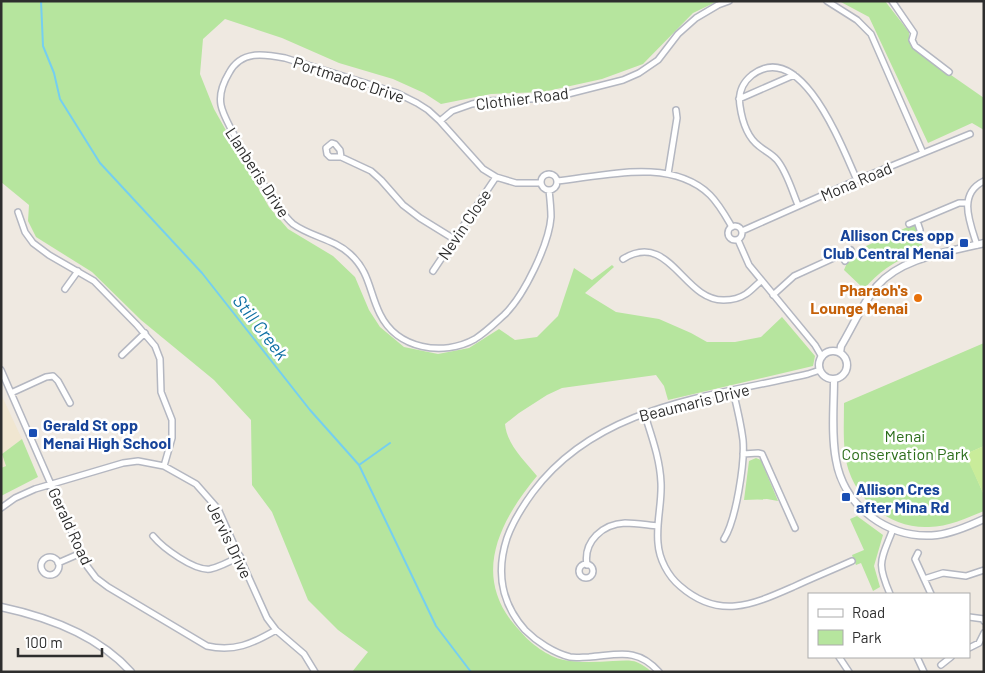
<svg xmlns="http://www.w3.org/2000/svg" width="985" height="673" font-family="Barlow,sans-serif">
<rect width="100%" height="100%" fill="#efe9e1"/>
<path fill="#f0e6d1" d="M1 394 22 439 2 454 6 466 1 468Z"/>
<path fill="#b6e59e" d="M1 1H718L693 13 643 64 602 79 543 92 491 94 441 104 424 93 393 79 339 63 282 38 225 19 203 39 200 74 214 109 269 207 288 229 333 256 355 277 369 310 380 327 404 347 438 354 469 348 499 329 515 340 537 337 558 316 574 268 592 280 612 265 614 267 585 293 616 312 659 319 691 333 707 342H735L761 337 782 317 815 356 813 366 668 400 664 386 656 375 562 388 547 395 519 413 505 424C507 445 524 460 537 476 498 523 470 579 520 631 530 643 548 657 564 660 580 663 597 662 613 661 619 661 626 660 632 661 638 661 647 668 652 672H352L368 652 338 630 308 600 272 512 252 485 251 420 214 380 141 320 92 272 36 237 28 221 29 205 1 182Z
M839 1H885L909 32V40L915 50 984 98V130L972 123 928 143 869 17Z
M914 224 924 250C900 258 881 269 864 289L844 270 851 253Z
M984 343V446L966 454 984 495V511C966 518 948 527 929 527 887 529 849 495 845 453 843 437 844 420 844 403Z
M22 439 38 477 1 496V468L6 466 2 454Z
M756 458 761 460 778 501 767 499 744 500 749 461Z
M857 516 883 535 874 566 880 587 873 591 861 563 856 565 852 555 864 550 850 519Z"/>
<path fill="#c9ec9a" d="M984 446V495L965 454Z"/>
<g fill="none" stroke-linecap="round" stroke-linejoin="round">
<path stroke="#75cff0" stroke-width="2" d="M41 1 43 46 54 73 60 99 100 163 202 273 310 410 359 465 436 626 471 672
M359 465 390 443"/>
<defs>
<path id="minor" d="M827 1 857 20 871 34 923 153
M892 1 914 33 912 40 915 46 949 72
M739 99 794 75
M440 121 452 111 472 104 487 101 552 98 623 80 639 73 658 60 678 34 696 18 718 5 729 1
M341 157 340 150 335 144 332 143 326 148 327 154 330 157H341L371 171 381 180 403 205 420 218 454 239
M668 174 677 118 676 110
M541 182a8 8 0 1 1 16 0a8 8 0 1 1-16 0Z
M557 181C604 176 671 157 710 195 719 204 725 215 732 227
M541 183H516L496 177 483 169 440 121 428 110 417 103 397 93 285 58C264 54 241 50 229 73 223 83 219 94 221 105 224 123 279 213 293 224 311 237 334 239 350 254 370 272 369 292 380 314 397 349 443 357 475 339 486 332 495 323 504 315 524 296 549 244 551 217 551 208 550 199 549 190
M798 205C792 191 787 172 777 160 772 154 765 151 759 146 747 137 742 120 740 106 738 93 742 83 752 75 802 37 843 150 857 180
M18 212 25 232 33 243 49 255 94 281 137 325 155 346 160 359 161 392 172 420V438L164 466
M917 221 920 230
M909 224 959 203H967
M728 233a7 7 0 1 1 14 0a7 7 0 1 1-14 0Z
M742 231 857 180 970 134
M738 240 749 265 815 345 822 357
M977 245C970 223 957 194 984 181
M841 254 845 261
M623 259C670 230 683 301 724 300 732 300 740 298 746 294 752 290 756 285 761 281
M433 271 496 177
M65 289 78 271
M773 295 794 276 851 250
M122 355 145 333
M1 370 81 553 87 566 96 578 108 587 207 646C234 652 252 644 276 630
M11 393 46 377 53 376 58 381 70 403
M644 412C651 435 660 458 661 483 662 503 656 523 658 543 659 559 668 576 680 586 719 620 752 605 793 587 812 578 832 570 852 561
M743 454 758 453 762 454 795 528
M1 508 15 498 35 489 123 463 138 461 164 466 196 484 218 509 267 618 276 630 304 654 315 672
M153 536C163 548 194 571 210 569 220 567 231 561 240 556
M724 539C736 520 745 463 743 440 741 424 737 407 733 391
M918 553 915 559 931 594
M41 566a9 9 0 1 1 18 0a9 9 0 1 1-18 0Z
M58 563 81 553
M579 571a7 7 0 1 1 14 0a7 7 0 1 1-14 0Z
M587 565C583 541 603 524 625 523 636 523 647 525 658 526
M924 579 943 573 966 576 984 570
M890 594C876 561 881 561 893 529
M969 617 984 619V621
M969 648 979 643 984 633
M839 657 849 672
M917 657 924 672
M941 665 951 657
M659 672C637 647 618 655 589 657 583 657 576 658 570 657 554 653 537 642 525 630 501 603 496 572 507 538 513 521 522 507 533 492 598 405 709 397 808 374L820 370"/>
<path id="tertiary" d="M819 365a14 14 0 1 1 28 0a14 14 0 1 1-28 0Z
M840 353 841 346C853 326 862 304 877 286 902 257 949 252 984 243
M834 379C834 405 831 434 836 460 844 507 889 540 937 535 953 533 969 526 984 519
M1 607C48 617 98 635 131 672"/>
</defs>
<use href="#minor" stroke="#b4b7c1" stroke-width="8"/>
<use href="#tertiary" stroke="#b4b7c1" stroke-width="9"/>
<use href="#minor" stroke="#fff" stroke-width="5"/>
<use href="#tertiary" stroke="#fff" stroke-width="6"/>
</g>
<g fill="#1a4fb4" stroke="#fff" stroke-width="2">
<rect x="959" y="238" width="10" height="10" rx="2.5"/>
<rect x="28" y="428" width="10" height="10" rx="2.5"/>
<rect x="841" y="492" width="10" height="10" rx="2.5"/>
</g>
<circle fill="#e8710a" stroke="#fff" stroke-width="2" cx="918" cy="298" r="5"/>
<g text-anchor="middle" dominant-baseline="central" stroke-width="5" stroke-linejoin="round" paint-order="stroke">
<g font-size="16" fill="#2e2e2e" stroke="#fff">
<text transform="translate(349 79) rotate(18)">Portmadoc Drive</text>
<text transform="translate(522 98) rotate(-7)">Clothier Road</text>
<text transform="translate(258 172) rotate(57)">Llanberis Drive</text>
<text transform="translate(856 181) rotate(-23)">Mona Road</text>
<text transform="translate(464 224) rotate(-56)">Nevin Close</text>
<text transform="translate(694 402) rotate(-14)">Beaumaris Drive</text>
<text transform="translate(71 526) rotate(65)">Gerald Road</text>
<text transform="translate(230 540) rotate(64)">Jervis Drive</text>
</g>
<g font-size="16" font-weight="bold" fill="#164399" stroke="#fff" text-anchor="start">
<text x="954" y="234" text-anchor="end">Allison Cres opp<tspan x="954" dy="18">Club Central Menai</tspan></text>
<text x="43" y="424">Gerald St opp<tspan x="43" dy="18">Menai High School</tspan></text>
<text x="856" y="488">Allison Cres<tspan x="856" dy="18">after Mina Rd</tspan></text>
</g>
<g font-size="16" font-weight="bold" fill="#c56008" stroke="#fff" text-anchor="end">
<text x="908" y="289">Pharaoh's<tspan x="908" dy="18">Lounge Menai</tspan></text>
</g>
<g font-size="16" fill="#2c6e1b" stroke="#fff">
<text x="905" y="435">Menai<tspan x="905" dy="18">Conservation Park</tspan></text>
</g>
<g font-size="18" font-style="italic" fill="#0d6fa3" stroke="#fff">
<text transform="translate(261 327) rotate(52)">Still Creek</text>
</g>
</g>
<rect width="985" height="673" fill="none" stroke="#2e2e2e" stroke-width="5"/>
<rect x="808" y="593" width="162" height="65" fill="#ffffff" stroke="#ababab"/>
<rect x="818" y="609" width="25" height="8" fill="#ffffff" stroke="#ababab"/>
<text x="852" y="618" font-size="15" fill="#2e2e2e">Road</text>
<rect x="818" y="630" width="25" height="15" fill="#b6e59e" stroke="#ababab"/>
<text x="852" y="643" font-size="15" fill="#2e2e2e">Park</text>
<path d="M18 648v8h84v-8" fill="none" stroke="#2e2e2e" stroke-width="2.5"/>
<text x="25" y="648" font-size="15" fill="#2e2e2e" stroke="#ffffff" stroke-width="4" paint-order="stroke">100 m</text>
</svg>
